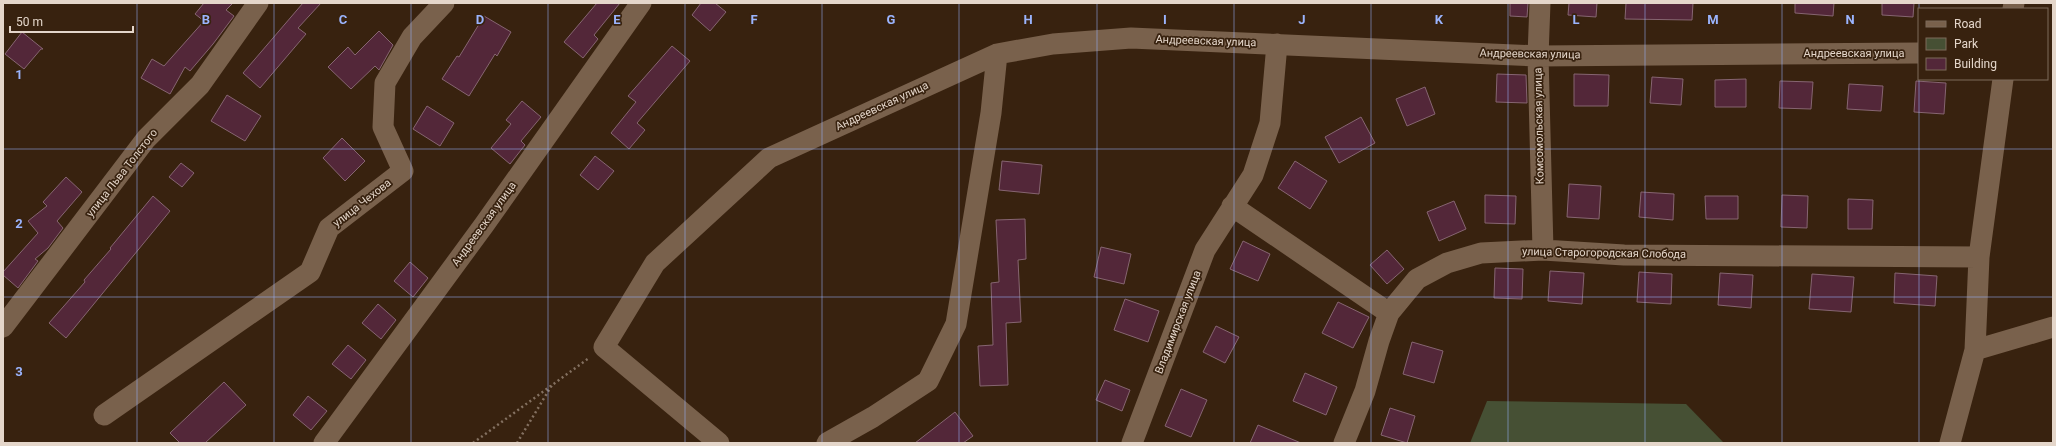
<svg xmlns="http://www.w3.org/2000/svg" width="2056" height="446" font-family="Roboto,sans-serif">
<rect width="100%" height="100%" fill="#38220f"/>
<path fill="#465034" d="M1487 401 1686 404 1724 443H1470Z"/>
<path fill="#532739" stroke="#866571" d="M204 3H233L226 10 234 16 213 44 190 71 185 67 170 94 141 78 152 59 164 66 204 21 195 14Z
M303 3H321L298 28 306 34 260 88 243 73Z
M597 3H620L594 35 598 39 583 58 564 42Z
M701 3H715L726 12 710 31 692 15Z
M1510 3H1528L1527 17 1510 16Z
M1569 3H1597L1596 17 1568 15Z
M1626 3H1693L1692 20 1625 19Z
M1795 3H1834L1833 16 1795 13Z
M1882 3H1914L1913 17 1882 15Z
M484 16 511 32 497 56 495 54 469 96 442 79 457 56 459 57Z
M379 31 393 45 379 70 375 66 351 89 328 67 348 47 355 55Z
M22 32 43 49H41L24 69 5 54Z
M672 46 690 61 637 123 645 130 629 149 611 133 636 102 628 96Z
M1497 74 1526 75 1527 103 1496 102Z
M1574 74 1609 75 1608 106H1574Z
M1652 77 1683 79 1681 105 1650 103Z
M1746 79V107H1715V80Z
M1780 81 1813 82 1811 109 1779 108Z
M1916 81 1946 83 1944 114 1914 112Z
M1849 84 1883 86 1881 111 1847 109Z
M1425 87 1435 114 1407 126 1396 99Z
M227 95 261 116 245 141 211 121Z
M522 101 541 117 521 141 525 145 510 164 491 148 511 124 506 120Z
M427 106 454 123 440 146 413 129Z
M1361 117 1375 143 1339 163 1325 137Z
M342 138 365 161 345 181 323 158Z
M595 156 614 171 598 190 580 175Z
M1002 161 1042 165 1039 194 999 190Z
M1295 161 1327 181 1310 209 1278 188Z
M181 163 194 173 182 187 169 177Z
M66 177 82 192 57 221 63 228 48 248 35 259 38 261 18 288 3 275V272L38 233 28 221 47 206 43 202Z
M1569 184 1601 186 1599 219 1567 217Z
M1641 192 1674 194 1673 220 1639 217Z
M1485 195 1516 196 1515 224 1485 223Z
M1782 195 1808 196 1807 228 1781 227Z
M153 196 170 211 66 338 49 323 85 282 84 280 111 249 110 248Z
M1705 196H1738V219H1706Z
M1848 199 1873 200 1872 229H1848Z
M1454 201 1466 229 1439 241 1427 212Z
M1025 219 1026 259 1018 260 1021 322 1006 323 1008 385 980 386 978 346 993 345 991 283 999 282 996 220Z
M1243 241 1270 254 1258 281 1230 269Z
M1101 247 1131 254 1124 284 1094 277Z
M1387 250 1404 269 1387 284 1370 265Z
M410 262 428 278 413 297 394 281Z
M1495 268 1523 269 1522 299 1494 298Z
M1550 271 1584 273 1582 304 1548 301Z
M1639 272 1672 274 1671 304 1637 302Z
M1720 273 1753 275 1751 308 1718 305Z
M1895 273 1937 276 1935 306 1894 303Z
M1812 274 1854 277 1851 312 1809 309Z
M1125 299 1159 311 1148 342 1114 330Z
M1338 302 1369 317 1353 348 1322 333Z
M378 304 396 320 381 339 362 323Z
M1216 326 1239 337 1225 363 1203 352Z
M1412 342 1443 351 1434 383 1403 374Z
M348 345 366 360 351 379 332 364Z
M1305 373 1337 387 1326 415 1293 401Z
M1105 380 1130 390 1122 411 1096 400Z
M224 382 246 405 205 443H180L170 433Z
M1181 389 1207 400 1191 437 1165 426Z
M308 396 327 411 311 430 293 415Z
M1390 408 1415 416 1407 443 1381 435Z
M955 412 973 436 963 443H915Z
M1258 425 1301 443H1250Z"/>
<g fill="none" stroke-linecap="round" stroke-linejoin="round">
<path stroke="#847161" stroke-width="2.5" stroke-dasharray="2 3" stroke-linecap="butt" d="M473 443 589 358
M517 443 552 385"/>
<path stroke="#79614c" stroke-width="21" d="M1540 3 1538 56 1543 250
M2013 9 2014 3
M1232 206 1389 313
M3 327 146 139 200 85 258 3
M1975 350 2053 327
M104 415 310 272 329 228 403 171 383 127 385 83 412 37 444 3
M324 443 484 225 641 3
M719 443 604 347 655 263 769 158 997 54 1053 44 1131 38 1538 56 1919 53
M827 443 873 417 928 381 956 324 991 113 997 54
M1132 443 1205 250 1253 175 1270 123 1277 44
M1344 443 1365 391 1379 341 1389 313 1417 279 1447 263 1481 253 1543 250 1624 255 1979 257
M1950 443 1975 350 1979 257 2003 79"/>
</g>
<path fill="none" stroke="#9bb4fd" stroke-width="1" stroke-opacity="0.55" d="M137 3V443M274 3V443M411 3V443M548 3V443M685 3V443M822 3V443M959 3V443M1097 3V443M1234 3V443M1371 3V443M1508 3V443M1645 3V443M1782 3V443M1919 3V443M3 149H2053M3 297H2053"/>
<g text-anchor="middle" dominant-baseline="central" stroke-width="3.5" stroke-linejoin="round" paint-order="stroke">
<g font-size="11" fill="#e4d6ca" stroke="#38220f">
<text transform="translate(1206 41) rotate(2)">Андреевская улица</text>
<text x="1854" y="53">Андреевская улица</text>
<text transform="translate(1530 54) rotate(1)">Андреевская улица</text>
<text transform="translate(882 106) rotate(-25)">Андреевская улица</text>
<text transform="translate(1539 126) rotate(-91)">Комсомольская улица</text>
<text transform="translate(122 173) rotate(-52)">улица Льва Толстого</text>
<text transform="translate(362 203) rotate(-38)">улица Чехова</text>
<text transform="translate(484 224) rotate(-54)">Андреевская улица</text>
<text transform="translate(1604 253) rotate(1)">улица Старогородская Слобода</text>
<text transform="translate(1178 322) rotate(-69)">Владимирская улица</text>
</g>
</g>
<g font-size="13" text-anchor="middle" font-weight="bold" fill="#9bb4fd" stroke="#38220f" stroke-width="3.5" stroke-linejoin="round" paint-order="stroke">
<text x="206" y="24">B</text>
<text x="343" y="24">C</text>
<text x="480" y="24">D</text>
<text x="617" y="24">E</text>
<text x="754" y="24">F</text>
<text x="891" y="24">G</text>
<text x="1028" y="24">H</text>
<text x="1165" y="24">I</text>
<text x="1302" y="24">J</text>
<text x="1439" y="24">K</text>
<text x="1576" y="24">L</text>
<text x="1713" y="24">M</text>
<text x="1850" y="24">N</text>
<text x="19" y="79">1</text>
<text x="19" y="228">2</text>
<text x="19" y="376">3</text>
</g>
<rect width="2056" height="446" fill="none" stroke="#e4d6ca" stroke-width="8"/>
<rect x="1918" y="8" width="130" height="72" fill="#38220f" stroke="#7d6a5a"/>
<rect x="1926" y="21" width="20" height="6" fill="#79614c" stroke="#7d6a5a"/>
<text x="1954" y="28" font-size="12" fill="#e4d6ca">Road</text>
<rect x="1926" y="38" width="20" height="12" fill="#465034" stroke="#7d6a5a"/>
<text x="1954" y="48" font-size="12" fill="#e4d6ca">Park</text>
<rect x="1926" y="58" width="20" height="12" fill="#532739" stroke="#7d6a5a"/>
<text x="1954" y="68" font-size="12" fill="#e4d6ca">Building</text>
<path d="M10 26v6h123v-6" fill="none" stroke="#e4d6ca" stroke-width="2"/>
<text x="16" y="26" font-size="12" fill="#e4d6ca" stroke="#38220f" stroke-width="3" paint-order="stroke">50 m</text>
</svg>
